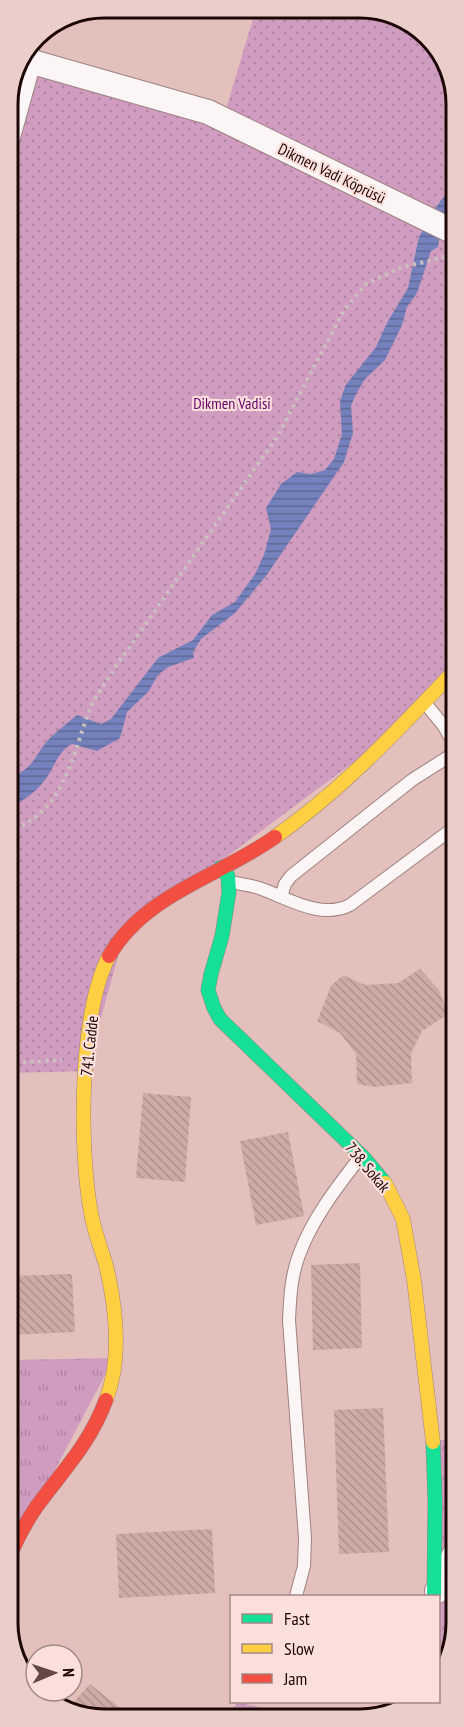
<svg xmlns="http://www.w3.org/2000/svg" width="464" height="1727" font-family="'PT Sans Narrow',sans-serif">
<defs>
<pattern id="grass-tufts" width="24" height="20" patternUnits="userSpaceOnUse" patternTransform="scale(1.5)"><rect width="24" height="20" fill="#d09cbf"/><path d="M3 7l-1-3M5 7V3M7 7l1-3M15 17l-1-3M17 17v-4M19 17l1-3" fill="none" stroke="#b285a3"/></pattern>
<pattern id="park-dots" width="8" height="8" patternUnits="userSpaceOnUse" patternTransform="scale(1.5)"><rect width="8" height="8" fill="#d09cbf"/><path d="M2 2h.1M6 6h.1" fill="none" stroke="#b285a3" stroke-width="1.8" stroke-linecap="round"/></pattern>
<pattern id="water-rules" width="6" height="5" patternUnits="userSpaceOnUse" patternTransform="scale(1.5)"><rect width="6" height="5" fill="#7581bc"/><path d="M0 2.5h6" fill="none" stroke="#5f6897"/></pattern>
<pattern id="building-back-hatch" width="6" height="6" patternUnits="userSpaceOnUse" patternTransform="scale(1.5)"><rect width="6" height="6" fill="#ceaaa6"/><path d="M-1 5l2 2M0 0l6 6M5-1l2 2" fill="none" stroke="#b0918d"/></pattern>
</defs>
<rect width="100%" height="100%" fill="#e4c0bc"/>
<path fill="url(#grass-tufts)" d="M114 1358 8 1559V1360Z
M433 1440H456V1629L439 1672 438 1596Z
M238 1702 303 1718H225Z"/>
<path fill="url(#park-dots)" d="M256 9 385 11 432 40 456 91V669L405 724 125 932 86 1071 8 1073V137L29 61 223 119Z"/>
<path fill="url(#water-rules)" d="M456 181 454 215 440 234 438 247 431 251 417 293 407 307 402 325 385 360 365 379 356 394 351 406 353 433 344 462 266 576 235 613 201 639 193 652 194 658 168 667 158 675 148 692 127 712 120 738 97 751 72 744C59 751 57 761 49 774 39 790 26 800 8 807V778C37 768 33 755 51 737 59 729 69 722 77 715L101 724 111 719 158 658 193 640 212 615 235 602 255 574 264 555 271 529 266 508 281 484 297 472 311 474 325 470 334 459 342 434 340 402 345 386 376 347 388 321 408 288 419 237 437 206Z"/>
<path fill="url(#building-back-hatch)" d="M420 969 439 990 448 1014 422 1031 411 1053 412 1083 374 1087 357 1084 356 1054 340 1033 317 1021 331 986 343 975 365 985 398 983Z
M143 1093 191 1097 185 1182 136 1178Z
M288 1132 304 1216 256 1225 240 1141Z
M360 1263 362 1348 313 1350 311 1265Z
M72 1274 75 1332 8 1335V1276Z
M383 1408 389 1552 339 1554 334 1410Z
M212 1529 215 1593 119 1598 116 1534Z
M90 1684 133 1718H85L68 1708Z"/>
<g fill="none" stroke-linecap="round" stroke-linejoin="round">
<defs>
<path id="lane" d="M29 61 38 34
M425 703 443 725 456 747
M231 882C240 884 250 885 259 888 288 898 320 920 350 905L456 826
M281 897 285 884 291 876 412 780 456 752
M296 1596 304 1566 305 1538 289 1320C290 1299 291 1276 299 1255 312 1219 337 1187 361 1156"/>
<path id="street" d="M8 137 29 61 208 112 456 233
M437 1591 456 1551"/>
<path id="fast" d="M220 868 228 876 229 892 222 936 211 974 208 990 214 1008 220 1019 365 1159 385 1183
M433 1442 435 1501 434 1596"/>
<path id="slow" d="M275 837C343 789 399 729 456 669
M385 1183 403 1219 414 1280 433 1442
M106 1400C122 1359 116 1307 106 1265 101 1248 94 1231 91 1213 79 1148 79 1015 109 956"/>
<path id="jam" d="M109 956C146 893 219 877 275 837
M8 1560C16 1541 25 1523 37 1506 64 1469 89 1445 106 1400"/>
</defs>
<use href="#lane" stroke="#9d8280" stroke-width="14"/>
<use href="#street" stroke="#9d8280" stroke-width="26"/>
<use href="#fast" stroke="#9d8280" stroke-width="15"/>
<use href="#slow" stroke="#9d8280" stroke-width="15"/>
<use href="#jam" stroke="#9d8280" stroke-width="15"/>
<path stroke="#cbc1bf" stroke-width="4" stroke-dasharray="3 4.5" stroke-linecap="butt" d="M8 831C65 813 71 757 90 709 96 695 106 682 114 669L277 437 343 312 366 284 400 268 452 255
M8 1063 62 1060"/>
<use href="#lane" stroke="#fbf6f5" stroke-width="12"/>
<use href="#street" stroke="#fbf6f5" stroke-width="24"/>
<use href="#fast" stroke="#16e098" stroke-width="14"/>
<use href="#slow" stroke="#ffcf43" stroke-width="14"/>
<use href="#jam" stroke="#f24e42" stroke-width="14"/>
</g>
<g text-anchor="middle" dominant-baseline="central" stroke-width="4.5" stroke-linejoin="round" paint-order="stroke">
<g font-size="16" fill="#1d0706" stroke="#fbdfdb">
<text transform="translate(332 173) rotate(26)">Dikmen Vadi Köprüsü</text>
<text transform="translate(89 1046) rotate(-84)">741. Cadde</text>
<text transform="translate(368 1167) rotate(50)">738. Sokak</text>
</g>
<g font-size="16" fill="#66006a" stroke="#fbdfdb">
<text x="232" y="403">Dikmen Vadisi</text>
</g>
</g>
<path d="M0 0H464V1727H0ZM104 18H360A86 86 0 0 1 446 104V1623A86 86 0 0 1 360 1709H104A86 86 0 0 1 18 1623V104A86 86 0 0 1 104 18Z" fill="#e9ceca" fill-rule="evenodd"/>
<path fill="none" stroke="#1d0706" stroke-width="3" d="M104 18H360A86 86 0 0 1 446 104V1623A86 86 0 0 1 360 1709H104A86 86 0 0 1 18 1623V104A86 86 0 0 1 104 18Z"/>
<rect x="230" y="1595" width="210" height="108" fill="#fbdfdb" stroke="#a28986" stroke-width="1.5"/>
<rect x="242" y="1614" width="30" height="9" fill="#16e098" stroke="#a28986" stroke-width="1.5"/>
<text x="284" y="1625" font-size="18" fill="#1d0706">Fast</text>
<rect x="242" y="1644" width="30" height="9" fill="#ffcf43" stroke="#a28986" stroke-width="1.5"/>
<text x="284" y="1655" font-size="18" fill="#1d0706">Slow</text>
<rect x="242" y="1674" width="30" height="9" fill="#f24e42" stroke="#a28986" stroke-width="1.5"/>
<text x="284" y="1685" font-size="18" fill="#1d0706">Jam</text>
<g transform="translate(54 1673) rotate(88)"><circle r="28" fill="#fbdfdb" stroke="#a28986" stroke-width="1.5"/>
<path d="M0-4.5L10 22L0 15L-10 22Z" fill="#634846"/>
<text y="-9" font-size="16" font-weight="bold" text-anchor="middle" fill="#1d0706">N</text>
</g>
</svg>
